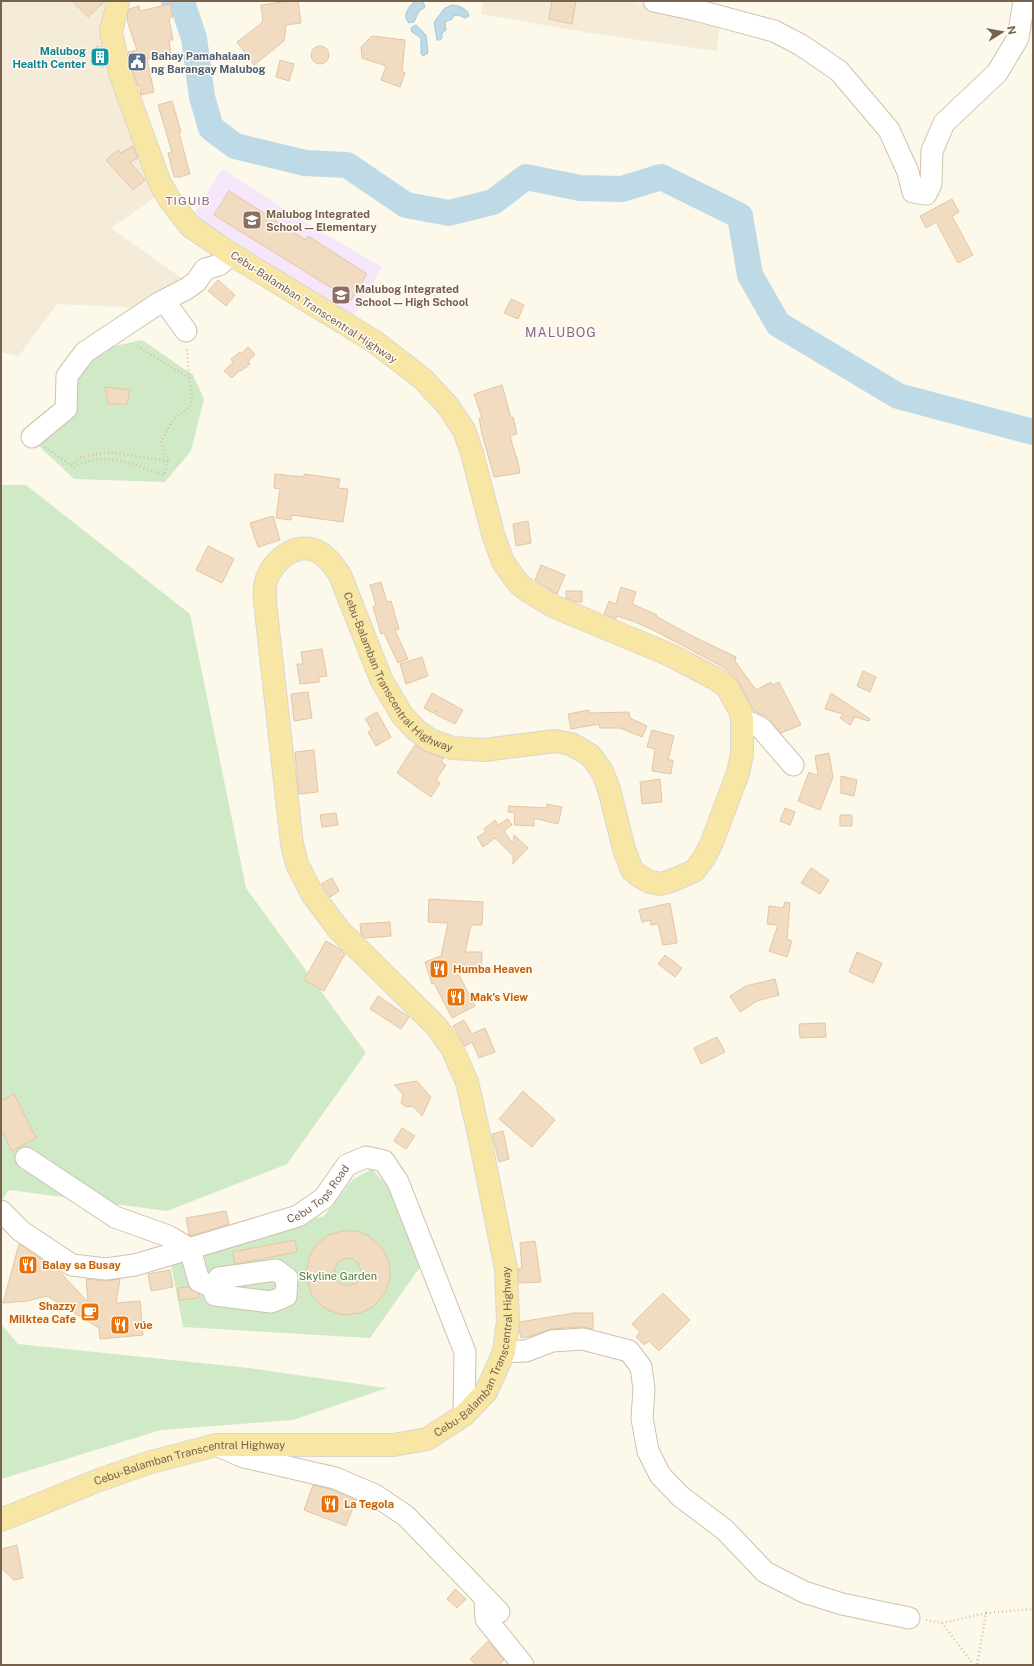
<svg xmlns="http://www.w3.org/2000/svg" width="1034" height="1666" font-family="'Public Sans',sans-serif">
<rect width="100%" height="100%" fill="#fcf8ea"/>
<path fill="#f4ebd8" d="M1 1H113L160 194 111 228 187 282 135 317 127 307 57 304 19 356 1 352Z
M483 1H628L720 22 717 51 590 33 481 14Z"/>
<path fill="#f5e6f9" d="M222 169 311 226 382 267 352 319 282 272 194 215Z"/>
<path fill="#d0eac8" d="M142 340 193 375 204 399 191 451 165 482 74 479 37 444 69 380 101 349Z
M1 485H26L190 614 246 888 366 1053 287 1164 167 1211 9 1190 1 1201Z
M372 1169 396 1196 420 1267 370 1338 183 1327 170 1259 324 1216 352 1180Z
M1 1324 18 1344 249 1368 387 1388 293 1420 161 1430 1 1479Z"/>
<path fill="#bedae6" stroke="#a5c8d8" d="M415 1H423L425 7 419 11 414 22 409 23C402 17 408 7 415 1Z
M453 5C460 6 467 8 469 16L465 18 458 15 453 16 452 19 445 22 446 30 442 33V38L440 40H437L434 22 445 8Z
M416 25 426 35 428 53 423 56 421 54V38L412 32 411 28 414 26Z"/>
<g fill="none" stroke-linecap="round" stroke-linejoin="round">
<path stroke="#bedae6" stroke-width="26" d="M174 1 184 8 194 38 202 97 211 128 235 146 305 163 347 165 406 205 449 213 493 202 526 177 580 188 622 189 661 177 740 216 750 275 778 324 898 396 1033 432"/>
</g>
<path fill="#f1dcc2" stroke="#e3c6a3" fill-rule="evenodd" d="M72 1H105L88 17Z
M290 1H298L301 23 286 25 284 41 254 65 237 42 263 22 261 5Z
M552 1H576L572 24 549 19Z
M170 4 173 17 169 18 173 40H169L171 56 147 59 154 92 141 95 140 86H138L132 70 128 52 137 50 128 23 127 17 129 9 139 6 140 11Z
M372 36 405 40 402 72 405 73 400 87 381 80 386 66 362 58 361 47Z
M97 46 102 48 105 64 103 68 90 62Z
M311 55a9 9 0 1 1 18 0a9 9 0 1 1-18 0Z
M280 60 294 64 289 81 276 77Z
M172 101 181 132 179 133 190 174 179 177H174L168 153 172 152 158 105Z
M133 146 138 158 130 162 145 180 133 190 106 160 118 150 121 153Z
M229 191 306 240 308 236 367 274 351 300 214 215Z
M952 199 959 212 952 216 973 255 958 263 936 222 926 228 920 216Z
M218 280 235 295 226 306 208 291Z
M511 299 524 305 518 319 504 313Z
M248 347 255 354 248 362 250 364 241 371 240 370 232 378 224 371 233 362 231 359 240 352 241 354Z
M502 385 511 418 513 417 517 434 510 436 516 457H517L520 473 494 477 482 434 479 418H482L474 394Z
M105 387 130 390 127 404H108Z
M275 474 304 477V474L340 479 338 488 348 489 343 522 292 515 291 520 276 518 280 489 274 488Z
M273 516 280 540 258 547 250 523Z
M528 521 531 543 516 546 513 524Z
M208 546 234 559 222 583 196 570Z
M541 565 565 575 557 594 535 580Z
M381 582 387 602 391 601 399 629 395 630 408 659 398 663 384 633 381 634 373 607 376 605 370 585Z
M621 587 636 592 632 604 657 615 656 616 688 634 736 657 735 661 756 690 771 682 773 685 779 682 801 725 781 733 768 717 754 711 738 681 723 667 657 632 633 621 617 616 616 619 604 614 609 601 616 604Z
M566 591H582V602H575L566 598Z
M322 649 327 676 319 677V682L300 684 297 664H303L301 652Z
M422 657 428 676 406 684 400 664Z
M863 671 876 677 870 692 857 686Z
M308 692 312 718 294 721 291 694Z
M432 693 463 710 455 724 435 714 438 710 433 713 424 708Z
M831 693 870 719 869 721 855 717 850 725 840 718 843 714 825 709Z
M589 710V713L629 712 630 718 647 726 642 737 620 728H600L599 724 571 729 568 714Z
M377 712 391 737 376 746 368 732 372 730 365 719Z
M652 730 674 736 668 760H673L671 774 652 771 655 749 647 747Z
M415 745 428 753 444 758 441 762 446 765 436 780 440 783 431 797 397 773Z
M314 750 318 792 299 794 295 752Z
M829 753 833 777 820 810 798 801 809 772 818 776 815 756Z
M841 776 857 780 854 796 841 793Z
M660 779 662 802 642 804 640 782Z
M547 804 562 807 558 824 534 818V826L514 825 515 813 508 812 509 806 547 808Z
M785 808 795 812 790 825 780 821Z
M336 813 338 825 322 827 320 815Z
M840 815H852V826H840Z
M508 819 512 825 504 831 513 844 514 835 528 848 513 864V856L495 838 483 847 477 837 486 832 484 829 495 820 498 825Z
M811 868 829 880 820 894 801 883Z
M332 878 339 891 330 897 321 884Z
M429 899 483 902 482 925H471L465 952H482L481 974 458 973 475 1006 452 1018 434 983 432 984 425 962 441 956 448 923 428 922Z
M785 902 790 903 787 939 792 941 787 957 769 951 778 925 767 924 769 906 783 908Z
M670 903 677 943 663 945 658 924 651 925 650 920 642 922 639 910Z
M390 922 391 936 365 938 361 934 360 924Z
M326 941 340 949 345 954 324 991 304 980Z
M857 952 882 963 873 983 849 972Z
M665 955 682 968 675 977 658 964Z
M775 979 779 995 757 1001 740 1012 730 996 746 986Z
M378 996 409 1017 401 1029 370 1009Z
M464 1020 472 1034 485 1028 495 1052 479 1058 472 1042 465 1046 453 1026Z
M825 1023 826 1037 800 1038 799 1024Z
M717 1037 725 1052 701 1064 694 1048Z
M417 1081 431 1097 422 1116 413 1106 406 1107 401 1103 403 1094 394 1085Z
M523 1091 555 1120 532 1147 499 1119Z
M14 1094 36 1138 12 1151 1 1128V1101Z
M402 1128 415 1136 406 1149 394 1141Z
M503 1131 509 1159 499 1162 492 1134Z
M226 1211 229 1224 191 1236 189 1235 186 1218Z
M342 1231H356L369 1236 383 1249 389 1262 390 1279 385 1293 373 1307 360 1313 345 1315 330 1311 322 1306 312 1295 309 1287 306 1273 309 1258 316 1245 328 1235ZM347 1258 353 1259 358 1263 362 1273 360 1279 357 1283 346 1286 337 1282 334 1273 337 1263 341 1260Z
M295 1240 297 1252 235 1264 232 1252Z
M535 1241 541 1282 519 1283 518 1269 522 1268 520 1243Z
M19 1244 58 1270 88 1302 86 1279 105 1281 120 1279 116 1303 140 1301 143 1335 100 1339 99 1328 47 1296 27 1301 3 1303Z
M170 1270 173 1287 151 1291 148 1274Z
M189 1287 199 1294V1298L179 1300 178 1288Z
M663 1293 690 1320 659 1351 649 1341 644 1345 636 1337 640 1332 632 1324Z
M574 1313H593V1329L582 1327 551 1329 531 1336 521 1338 519 1330 520 1322Z
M313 1485 331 1489 356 1500 346 1526 304 1510Z
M17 1545 23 1578 14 1580 1 1568V1549Z
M455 1589 466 1599 457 1608 447 1599Z
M488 1641 504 1660 499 1665H476L470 1659Z"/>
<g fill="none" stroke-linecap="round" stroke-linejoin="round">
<defs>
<g id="minor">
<path d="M654 1 696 10 774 31 801 45 839 71 889 130 908 172 913 192 926 194 931 184 932 151 944 123 997 73 1018 38 1024 1"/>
<path d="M165 302 186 331"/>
<path d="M32 437 66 409 67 376 85 352 159 303 186 289 196 282 205 269 219 265 231 254"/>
<path d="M742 719 761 728 793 765"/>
<path d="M26 1158 115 1217 168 1236 190 1249 199 1281 213 1287"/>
<path id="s1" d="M1 1211 21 1231 72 1265 106 1269 135 1265 298 1216 324 1198 347 1165 366 1157 384 1161 398 1182 465 1352 464 1415"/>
<path d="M276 1270 287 1278 286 1296 271 1302 215 1295 213 1287 219 1278Z"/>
<path d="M504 1352 526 1351 552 1341 583 1339 629 1351 641 1367 644 1389 642 1418 648 1451 660 1475 680 1496 725 1530 765 1572 804 1592 842 1604 909 1618"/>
<path d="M216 1445 244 1457 335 1478 375 1495 406 1516 499 1612"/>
<path d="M485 1598 486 1619 523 1665"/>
</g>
<g id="major">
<path id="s2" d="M1 1520 99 1480 148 1463 216 1445H393L427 1439 464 1415 486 1392 504 1352 508 1321 506 1269 480 1139 467 1082 452 1048 436 1026 339 930 312 894 297 864 292 844 265 602C265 596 264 587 266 581 273 560 297 540 319 552 328 557 334 567 340 575L381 679 402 715 417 731 432 741 453 748 484 750 555 741 571 744 590 755 602 771 609 789 624 849 632 870 639 876 650 882 660 884 671 881 694 871 704 858 712 842 738 773 742 754V719L740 710 727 687 716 679 670 655 555 607 528 591 518 583 503 562 493 534 472 453 464 430 448 406 423 379 375 342 231 254 190 226 170 200 160 183 120 73 111 32 118 1"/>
</g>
</defs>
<use href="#minor" stroke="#cec2af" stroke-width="23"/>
<use href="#major" stroke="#dcd6d1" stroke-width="24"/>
<path stroke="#d7c0a5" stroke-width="2.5" stroke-dasharray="1 3" stroke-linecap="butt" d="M137 346 189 378
M45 447 74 468C102 449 134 465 164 475L168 461 161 442 173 420 191 405 192 395 189 378 187 348
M71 465 81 457 110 452 168 461
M986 1613 1033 1609
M926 1620 942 1623 974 1665
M942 1623 986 1613 977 1665"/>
<use href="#minor" stroke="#fff" stroke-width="21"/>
<use href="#major" stroke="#f8e6a5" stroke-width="22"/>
</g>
<defs>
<symbol id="building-square" viewBox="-11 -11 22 22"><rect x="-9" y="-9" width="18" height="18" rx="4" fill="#0f9aa8" stroke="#fffbf1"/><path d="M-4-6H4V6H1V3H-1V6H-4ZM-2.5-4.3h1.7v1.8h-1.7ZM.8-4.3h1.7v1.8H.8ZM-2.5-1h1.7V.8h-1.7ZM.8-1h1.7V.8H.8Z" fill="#fff"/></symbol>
<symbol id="civic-square" viewBox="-11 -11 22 22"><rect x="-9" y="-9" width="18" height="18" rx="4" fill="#5c6f8a" stroke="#fffbf1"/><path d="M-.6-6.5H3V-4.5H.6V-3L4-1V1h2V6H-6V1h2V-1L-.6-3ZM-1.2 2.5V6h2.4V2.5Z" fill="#fff"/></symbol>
<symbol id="school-square" viewBox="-11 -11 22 22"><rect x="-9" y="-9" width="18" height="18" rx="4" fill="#8d6e63" stroke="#fffbf1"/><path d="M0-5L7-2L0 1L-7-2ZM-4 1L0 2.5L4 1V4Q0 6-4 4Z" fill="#fff"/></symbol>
<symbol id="restaurant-square" viewBox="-11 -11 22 22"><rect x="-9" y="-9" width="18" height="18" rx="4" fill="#e8710a" stroke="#fffbf1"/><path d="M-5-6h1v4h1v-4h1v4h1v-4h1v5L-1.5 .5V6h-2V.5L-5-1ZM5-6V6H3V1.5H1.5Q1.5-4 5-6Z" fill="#fff"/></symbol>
<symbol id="cafe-square" viewBox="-11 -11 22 22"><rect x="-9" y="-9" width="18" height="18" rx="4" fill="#e8710a" stroke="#fffbf1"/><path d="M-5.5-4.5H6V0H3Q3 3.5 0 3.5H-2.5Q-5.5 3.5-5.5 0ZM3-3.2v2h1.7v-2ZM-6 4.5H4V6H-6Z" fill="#fff"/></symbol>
</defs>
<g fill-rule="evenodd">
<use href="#building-square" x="89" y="46" width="22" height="22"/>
<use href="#civic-square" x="126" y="51" width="22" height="22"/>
<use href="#school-square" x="241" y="209" width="22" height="22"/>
<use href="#school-square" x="330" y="284" width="22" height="22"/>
<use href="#restaurant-square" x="428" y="958" width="22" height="22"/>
<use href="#restaurant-square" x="445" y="986" width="22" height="22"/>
<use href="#restaurant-square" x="17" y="1254" width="22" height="22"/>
<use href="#cafe-square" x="79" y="1301" width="22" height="22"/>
<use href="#restaurant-square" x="109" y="1314" width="22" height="22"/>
<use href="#restaurant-square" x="319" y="1493" width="22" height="22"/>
</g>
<g text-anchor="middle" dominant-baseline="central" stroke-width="3" stroke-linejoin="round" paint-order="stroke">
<g font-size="11" font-weight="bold" fill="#0d838f" stroke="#fffbf1" text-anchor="end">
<text x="86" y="51">Malubog<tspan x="86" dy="13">Health Center</tspan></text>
</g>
<g font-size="11" font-weight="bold" fill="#4e5e75" stroke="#fffbf1" text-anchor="start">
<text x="151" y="56">Bahay Pamahalaan<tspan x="151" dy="13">ng Barangay Malubog</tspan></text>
</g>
<g font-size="11" font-weight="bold" fill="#785e54" stroke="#fffbf1" text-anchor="start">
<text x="266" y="214">Malubog Integrated<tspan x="266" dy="13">School — Elementary</tspan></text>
<text x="355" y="289">Malubog Integrated<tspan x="355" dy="13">School — High School</tspan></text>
</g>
<g font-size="11" fill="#77634d" stroke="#fffbf1">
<text transform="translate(314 307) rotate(33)">Cebu-Balamban Transcentral Highway</text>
<text stroke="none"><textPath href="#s2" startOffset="1615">Cebu-Balamban Transcentral Highway</textPath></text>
<text stroke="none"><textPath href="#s1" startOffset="353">Cebu Tops Road</textPath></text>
<text stroke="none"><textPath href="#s2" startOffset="547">Cebu-Balamban Transcentral Highway</textPath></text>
<text stroke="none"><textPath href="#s2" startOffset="199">Cebu-Balamban Transcentral Highway</textPath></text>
</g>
<g font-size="11" font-weight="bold" fill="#c56008" stroke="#fffbf1" text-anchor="start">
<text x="453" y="969">Humba Heaven</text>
<text x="470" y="997">Mak's View</text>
<text x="42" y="1265">Balay sa Busay</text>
<text x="76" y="1306" text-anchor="end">Shazzy<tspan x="76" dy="13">Milktea Cafe</tspan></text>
<text x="134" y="1325">vúe</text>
<text x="344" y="1504">La Tegola</text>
</g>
<g font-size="11" fill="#4c7c45" stroke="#fffbf1">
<text x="338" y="1276">Skyline Garden</text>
</g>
<g font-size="12" letter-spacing="1" fill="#8b6692" stroke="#fffbf1">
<text x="188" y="201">TIGUIB</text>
</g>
<g font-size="13" letter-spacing="1" fill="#8b6692" stroke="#fffbf1">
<text x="561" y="332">MALUBOG</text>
</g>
</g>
<rect width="1034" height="1666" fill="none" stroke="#77634d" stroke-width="4"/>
<g transform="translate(1002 32) rotate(79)" stroke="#fffbf1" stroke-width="3" paint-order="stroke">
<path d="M0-3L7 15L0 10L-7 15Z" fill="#77634d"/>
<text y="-6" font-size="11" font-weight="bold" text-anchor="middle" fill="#77634d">N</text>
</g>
</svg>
